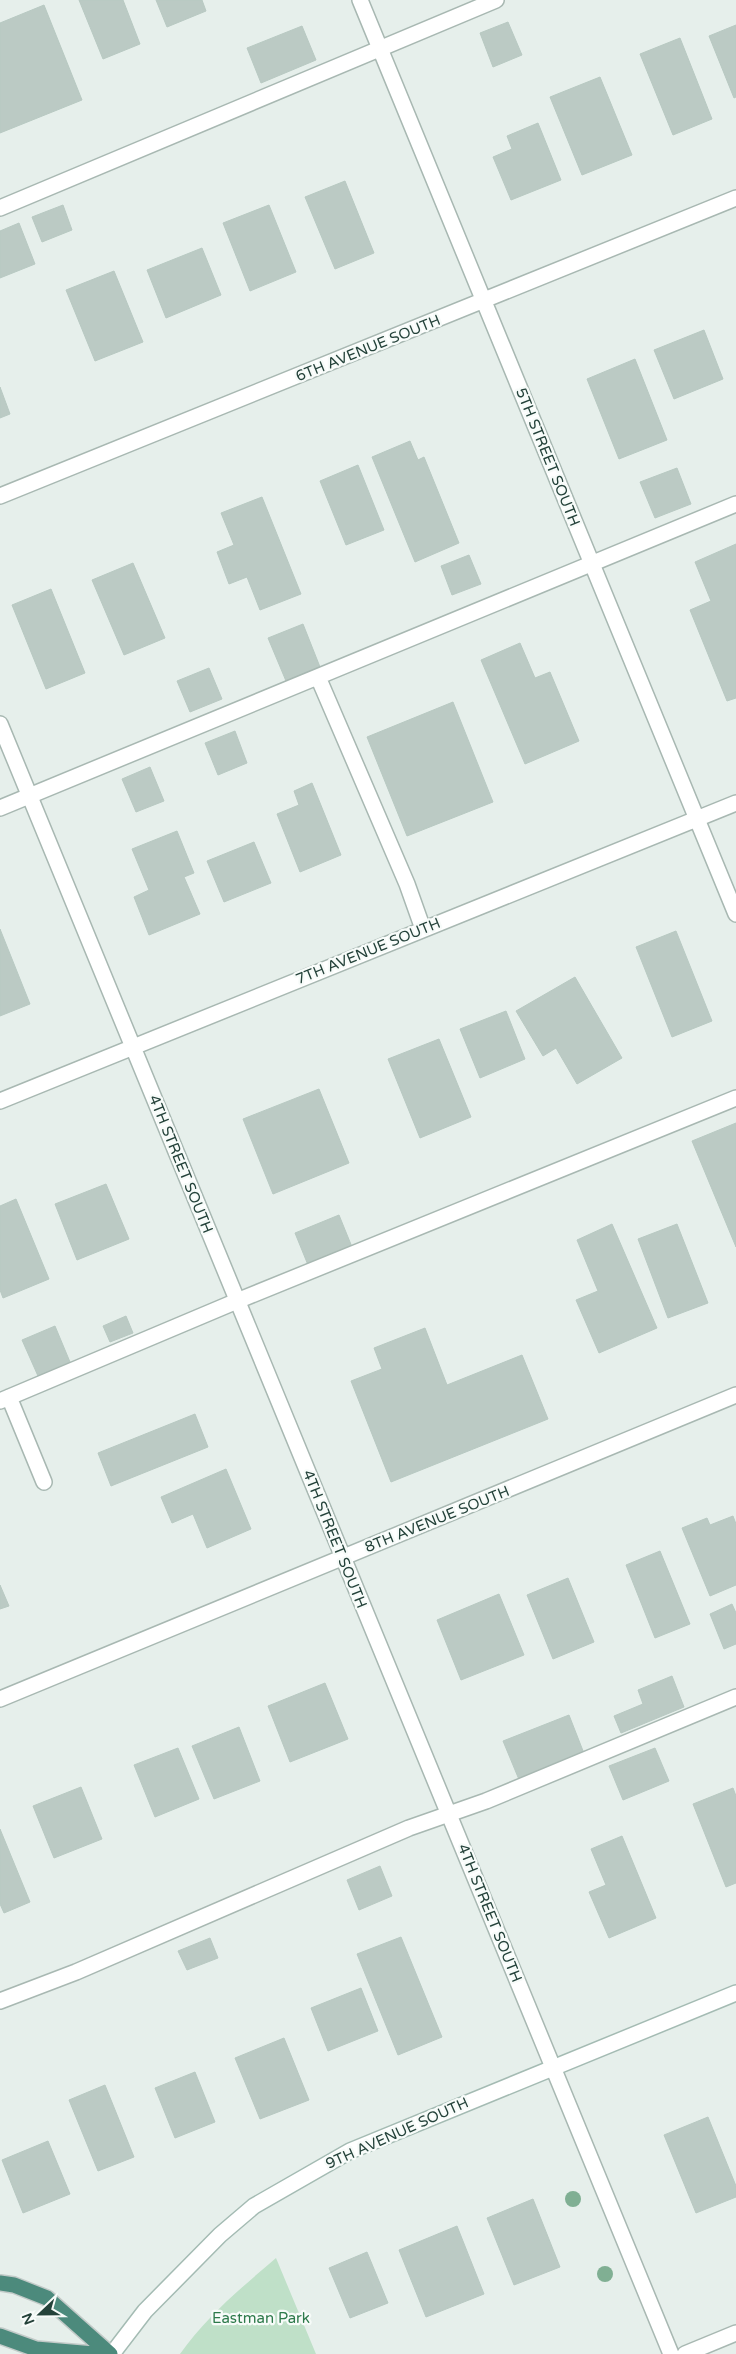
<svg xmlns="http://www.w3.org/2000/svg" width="736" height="2354" font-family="'Varela Round',sans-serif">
<rect width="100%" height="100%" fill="#e6efeb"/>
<path fill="#bfe0c8" d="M276 2258 316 2354H180C207 2316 241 2288 276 2258Z"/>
<path fill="#bbcac4" stroke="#b8c9c2" d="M79 0H123L140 44 103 59Z
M156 0H202L206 11 167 27Z
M44 5 82 100 0 133V23Z
M508 22 522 55 493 67 480 33Z
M736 25V97L734 98 709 36Z
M302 26 316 60 261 83 247 48Z
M680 38 712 119 673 135 640 54Z
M600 77 632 155 582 175 550 97Z
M538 123 561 180 511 200 493 157 512 149 507 136Z
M345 181 374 253 335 269 305 197Z
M63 205 72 230 42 242 32 217Z
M269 205 296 272 250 291 223 223Z
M19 223 35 264 0 278V231Z
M202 248 221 295 166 318 147 270Z
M114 271 143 342 95 361 66 290Z
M704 330 723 379 674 399 654 350Z
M635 359 667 440 619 459 587 379Z
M0 387 10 414 0 418Z
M410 441 418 460 424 457 459 543 415 562 372 457Z
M358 465 384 530 346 545 320 481Z
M677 468 691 504 655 518 640 482Z
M262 497 301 594 260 610 247 577 229 584 217 552 234 545 221 513Z
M736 544V698L727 701 690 610 711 601 695 562Z
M469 555 481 584 452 595 441 566Z
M133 563 165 638 124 655 92 580Z
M51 589 85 673 46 689 12 605Z
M303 624 320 667 286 681 268 638Z
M520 643 535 678 550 672 579 741 525 764 481 660Z
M209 668 222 699 190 712 177 681Z
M453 702 493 802 407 836 367 737Z
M235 731 247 763 218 775 205 743Z
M150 767 164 801 136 812 122 779Z
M312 783 341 855 300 872 277 814 299 805 294 791Z
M177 831 194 873 184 877 200 914 149 935 134 897 149 890 132 849Z
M254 842 271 883 224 902 207 861Z
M0 929 30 1004 0 1016Z
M676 931 712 1021 672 1037 636 947Z
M575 977 622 1058 577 1084 556 1048 543 1056 516 1011Z
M506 1011 525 1059 480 1078 460 1029Z
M439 1039 471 1117 420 1138 388 1059Z
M319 1089 349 1163 273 1194 243 1119Z
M736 1123V1247L692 1141Z
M106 1184 129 1239 77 1260 55 1204Z
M16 1199 49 1279 3 1298 0 1290V1206Z
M339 1215 352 1247 308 1265 295 1233Z
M612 1224 657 1328 599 1353 576 1300 598 1291 577 1240Z
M677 1224 708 1303 668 1318 638 1239Z
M126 1316 133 1333 110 1342 103 1326Z
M55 1326 70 1362 38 1376 22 1340Z
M425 1328 447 1385 522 1355 548 1419 391 1482 351 1381 382 1369 374 1348Z
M195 1414 208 1447 111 1486 98 1453Z
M226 1469 251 1529 207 1548 193 1514 172 1523 161 1497Z
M733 1516 736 1524V1585L710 1596 682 1528 707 1518 710 1525Z
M660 1551 690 1624 655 1638 626 1565Z
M568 1578 594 1642 553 1659 527 1595Z
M0 1585 9 1606 0 1609Z
M499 1594 524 1655 461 1680 437 1620Z
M732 1604 736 1613V1644L724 1649 710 1614Z
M672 1676 684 1707 621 1733 614 1716 643 1704 638 1690Z
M325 1683 348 1739 290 1762 268 1706Z
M569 1715 585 1756 520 1782 503 1741Z
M239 1727 260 1781 214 1799 192 1746Z
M178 1748 199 1799 155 1817 134 1765Z
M655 1748 669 1781 623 1800 609 1766Z
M81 1787 102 1839 54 1858 33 1806Z
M733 1788 736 1796V1883L726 1887 693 1804Z
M0 1829 30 1902 4 1913 0 1904Z
M622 1836 656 1918 609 1938 589 1892 606 1885 591 1849Z
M380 1866 392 1896 359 1910 347 1880Z
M401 1937 442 2037 398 2055 357 1954Z
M210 1938 218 1958 187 1970 178 1951Z
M361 1988 378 2031 328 2051 311 2008Z
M284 2038 309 2100 260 2119 235 2058Z
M195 2072 215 2122 175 2138 155 2088Z
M105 2085 134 2157 98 2171 69 2100Z
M708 2117 736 2186V2197L696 2213 664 2135Z
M48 2141 70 2194 23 2213 2 2160Z
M533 2199 560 2267 514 2285 487 2218Z
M457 2226 484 2294 426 2317 399 2250Z
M367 2252 388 2303 350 2318 329 2268Z"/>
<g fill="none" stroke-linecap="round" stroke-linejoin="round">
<defs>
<path id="service" d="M0 208 496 0
M318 677 407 884 423 929
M0 808 736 504
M9 1397 44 1482
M0 1401 237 1301 736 1098
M0 2001 76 1972 409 1828 486 1801 736 1697"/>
<path id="minor" d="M360 0 736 914
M0 496 736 198
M0 724 671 2354
M0 1101 736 803
M0 1699 736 1395
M685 2354 736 2333"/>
<path id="secondary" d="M112 2354 145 2311 220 2235 254 2206 350 2151 736 1993"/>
<path id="trunk" d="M0 2283 14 2285 47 2298 110 2354
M0 2336 36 2349 94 2354"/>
</defs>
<use href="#service" stroke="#a8b8b2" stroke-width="18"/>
<use href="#minor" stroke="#a8b8b2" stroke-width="18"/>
<use href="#secondary" stroke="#a4bbb3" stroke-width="18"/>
<use href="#trunk" stroke="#c2cac8" stroke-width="18"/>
<use href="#service" stroke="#fff" stroke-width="15"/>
<use href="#minor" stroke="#fff" stroke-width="15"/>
<use href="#secondary" stroke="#fff" stroke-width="15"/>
<use href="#trunk" stroke="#4c8a7c" stroke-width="15"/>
</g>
<g fill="#80af93">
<circle cx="573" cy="2199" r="8"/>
<circle cx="605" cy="2274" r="8"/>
</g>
<g text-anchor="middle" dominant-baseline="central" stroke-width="4.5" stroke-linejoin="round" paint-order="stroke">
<g font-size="15" fill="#24423a" stroke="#f7fbf9">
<text transform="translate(368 348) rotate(-22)">6TH AVENUE SOUTH</text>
<text transform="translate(548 457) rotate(68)">5TH STREET SOUTH</text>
<text transform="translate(368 951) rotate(-22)">7TH AVENUE SOUTH</text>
<text transform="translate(181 1164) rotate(68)">4TH STREET SOUTH</text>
<text transform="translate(437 1519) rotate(-22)">8TH AVENUE SOUTH</text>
<text transform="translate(335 1539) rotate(68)">4TH STREET SOUTH</text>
<text transform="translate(490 1913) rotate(68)">4TH STREET SOUTH</text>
<text transform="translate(397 2133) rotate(-24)">9TH AVENUE SOUTH</text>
</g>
<g font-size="15" fill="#2d7a4b" stroke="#f7fbf9">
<text x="261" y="2318">Eastman Park</text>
</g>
</g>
<g transform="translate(40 2314) rotate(248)" stroke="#f7fbf9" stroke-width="4" paint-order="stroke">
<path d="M0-4L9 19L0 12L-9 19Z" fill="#24423a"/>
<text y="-8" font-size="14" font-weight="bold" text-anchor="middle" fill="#24423a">N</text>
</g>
</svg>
